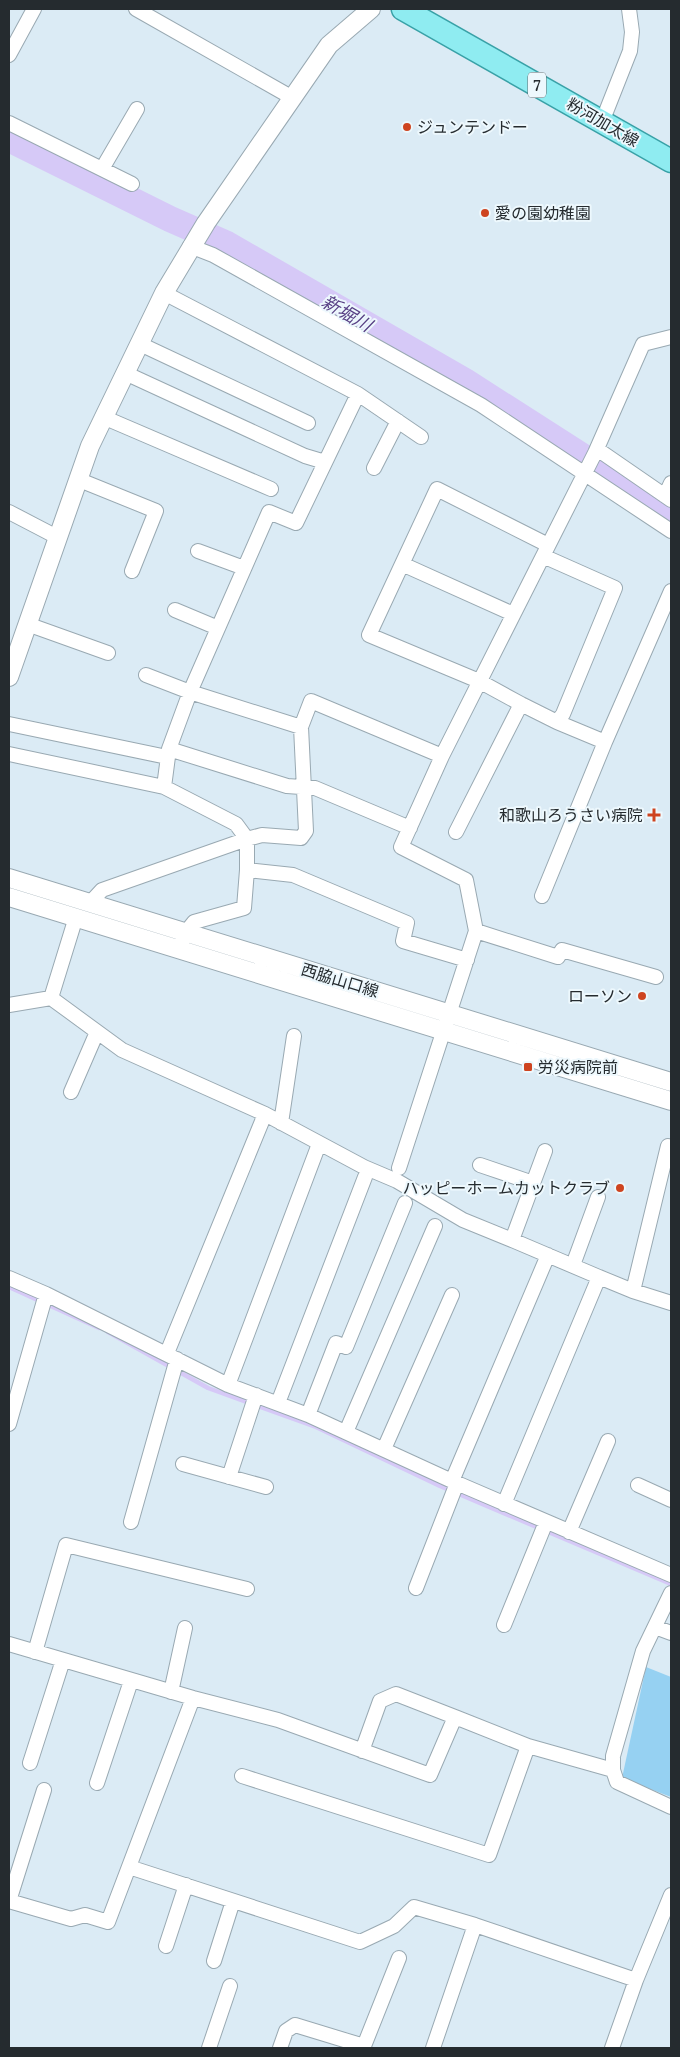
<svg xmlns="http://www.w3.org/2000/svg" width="680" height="2057" font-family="Lora,'Noto Sans JP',serif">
<rect width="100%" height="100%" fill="#dbebf5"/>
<path fill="#96d1f2" d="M646 1667 671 1677V1797L622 1778Z"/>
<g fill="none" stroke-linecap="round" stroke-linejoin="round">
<path stroke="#d6c9f7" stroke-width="4.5" d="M9 1287 99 1328
M108 1332 208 1388 316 1427 440 1486 671 1584"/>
<path stroke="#d6c9f7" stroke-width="26" d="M9 139 170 219 227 244 465 381 671 513"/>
<defs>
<path id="minor" d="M136 9 291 97
M9 55 34 9
M602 122 630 51 632 32 629 9
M9 123 132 184
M102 169 137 109
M190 246 213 255 481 405 671 531
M140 344 308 423
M125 373 305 456 325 462
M358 394 421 437
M103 417 271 489
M597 449 671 500
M374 468 398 421
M77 479 156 511 132 571
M665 496 671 483
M9 512 57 537
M198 551 244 568
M402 564 513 614
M175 610 218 628
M27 624 108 653
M146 675 190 692 269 512 296 523 358 394 164 293
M521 704 479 681 369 635 437 489 548 545
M557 722 605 742 671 591
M9 724 167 757
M169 749 287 786 315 788 410 828
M9 754 164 787 236 824 247 839 262 835 301 838 306 831 301 727 311 701 442 756
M164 787 169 749 190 692 301 727
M456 832 521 704 557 722 563 714 615 588 543 556
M542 896 605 742
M90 903 102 890 247 839V870
M476 931 558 957 562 950 656 977
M179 949 186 932 194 922 244 908 247 870 293 875 407 923 403 941 467 960
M51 998 122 1050 265 1114 364 1167 397 1181 463 1220 512 1240
M9 1005 51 998 76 917
M71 1092 97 1032
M281 1123 294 1036
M668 1146 633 1291 671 1303
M545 1151 512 1240 599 1277
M480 1165 533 1183
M399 1168 476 931 466 880 401 847 442 756 595 453 643 344 671 337
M573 1265 598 1197
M9 1278 46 1294 228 1385 308 1415 452 1481 671 1575
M167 1353 265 1114
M228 1385 319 1144
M278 1403 365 1177
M308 1415 336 1343 346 1347 405 1203
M9 1424 46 1294
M346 1432 435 1226
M384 1449 452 1295
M183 1464 266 1487
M229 1477 256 1395
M452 1481 548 1255
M638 1485 671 1500
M504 1504 599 1277 633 1291
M131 1522 177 1359
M569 1532 608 1441
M416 1588 457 1483
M671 1593 643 1651 613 1756V1770L617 1782 671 1807
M504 1625 546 1522
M655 1627 671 1633
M9 1644 193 1698 278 1720 430 1775 455 1717 528 1746 613 1770
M35 1652 66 1545 247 1589
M171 1692 185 1628
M362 1751 380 1701 396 1694 455 1717
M30 1763 63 1660
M242 1776 489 1855 528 1746
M97 1783 131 1681
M129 1867 360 1942 394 1926 414 1907 475 1925 636 1980
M9 1901 71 1919 85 1915 108 1922 193 1698
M9 1901 44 1790
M166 1946 186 1885
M214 1961 233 1901
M209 2048 230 1986
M280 2048 286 2031 295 2025 364 2046 399 1958
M433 2048 475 1925
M612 2048 636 1980 671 1895"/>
<path id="tertiary" d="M9 677 90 446 164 293 206 223 329 45 371 9
M9 878 671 1082
M9 897 671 1101"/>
<path id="primary" d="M403 9 671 161"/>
</defs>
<use href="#minor" stroke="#99a9b2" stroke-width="16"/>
<use href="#tertiary" stroke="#99a9b2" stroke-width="20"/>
<use href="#primary" stroke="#39a1a7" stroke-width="25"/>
<use href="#minor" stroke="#fff" stroke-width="14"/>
<use href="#tertiary" stroke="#fff" stroke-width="18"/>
<use href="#primary" stroke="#8fecf1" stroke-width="22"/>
</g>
<g fill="#ce4420" stroke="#edf8fd" stroke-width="2">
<circle cx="407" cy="127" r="5"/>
<circle cx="485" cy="213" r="5"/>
<path d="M651.5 807.5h5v5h5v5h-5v5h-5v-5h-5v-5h5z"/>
<circle cx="642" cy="996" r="5"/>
<rect x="523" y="1062" width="10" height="10" rx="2.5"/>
<circle cx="620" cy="1188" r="5"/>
</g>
<g text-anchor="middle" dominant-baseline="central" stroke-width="4" stroke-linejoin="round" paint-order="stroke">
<rect fill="#edf8fd" stroke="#61686d" stroke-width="1" x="528" y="72.5" width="18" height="25" rx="4"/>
<g font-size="15" font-weight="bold" fill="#252b2f">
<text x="537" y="85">7</text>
</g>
<g font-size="16" fill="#252b2f" stroke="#edf8fd">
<text transform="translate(603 122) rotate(30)">粉河加太線</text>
<text transform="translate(340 980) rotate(17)">西脇山口線</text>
</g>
<g font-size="16" fill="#252b2f" stroke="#edf8fd" text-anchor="start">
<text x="417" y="127">ジュンテンドー</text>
<text x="495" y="213">愛の園幼稚園</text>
<text x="643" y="815" text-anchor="end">和歌山ろうさい病院</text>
<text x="632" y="996" text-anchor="end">ローソン</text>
<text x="538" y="1067">労災病院前</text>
<text x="610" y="1188" text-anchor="end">ハッピーホームカットクラブ</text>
</g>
<g font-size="18" font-style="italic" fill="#584085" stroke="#edf8fd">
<text transform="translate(347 313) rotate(30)">新堀川</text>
</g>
</g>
<rect width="680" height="2057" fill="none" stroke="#252b2f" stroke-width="20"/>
</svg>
